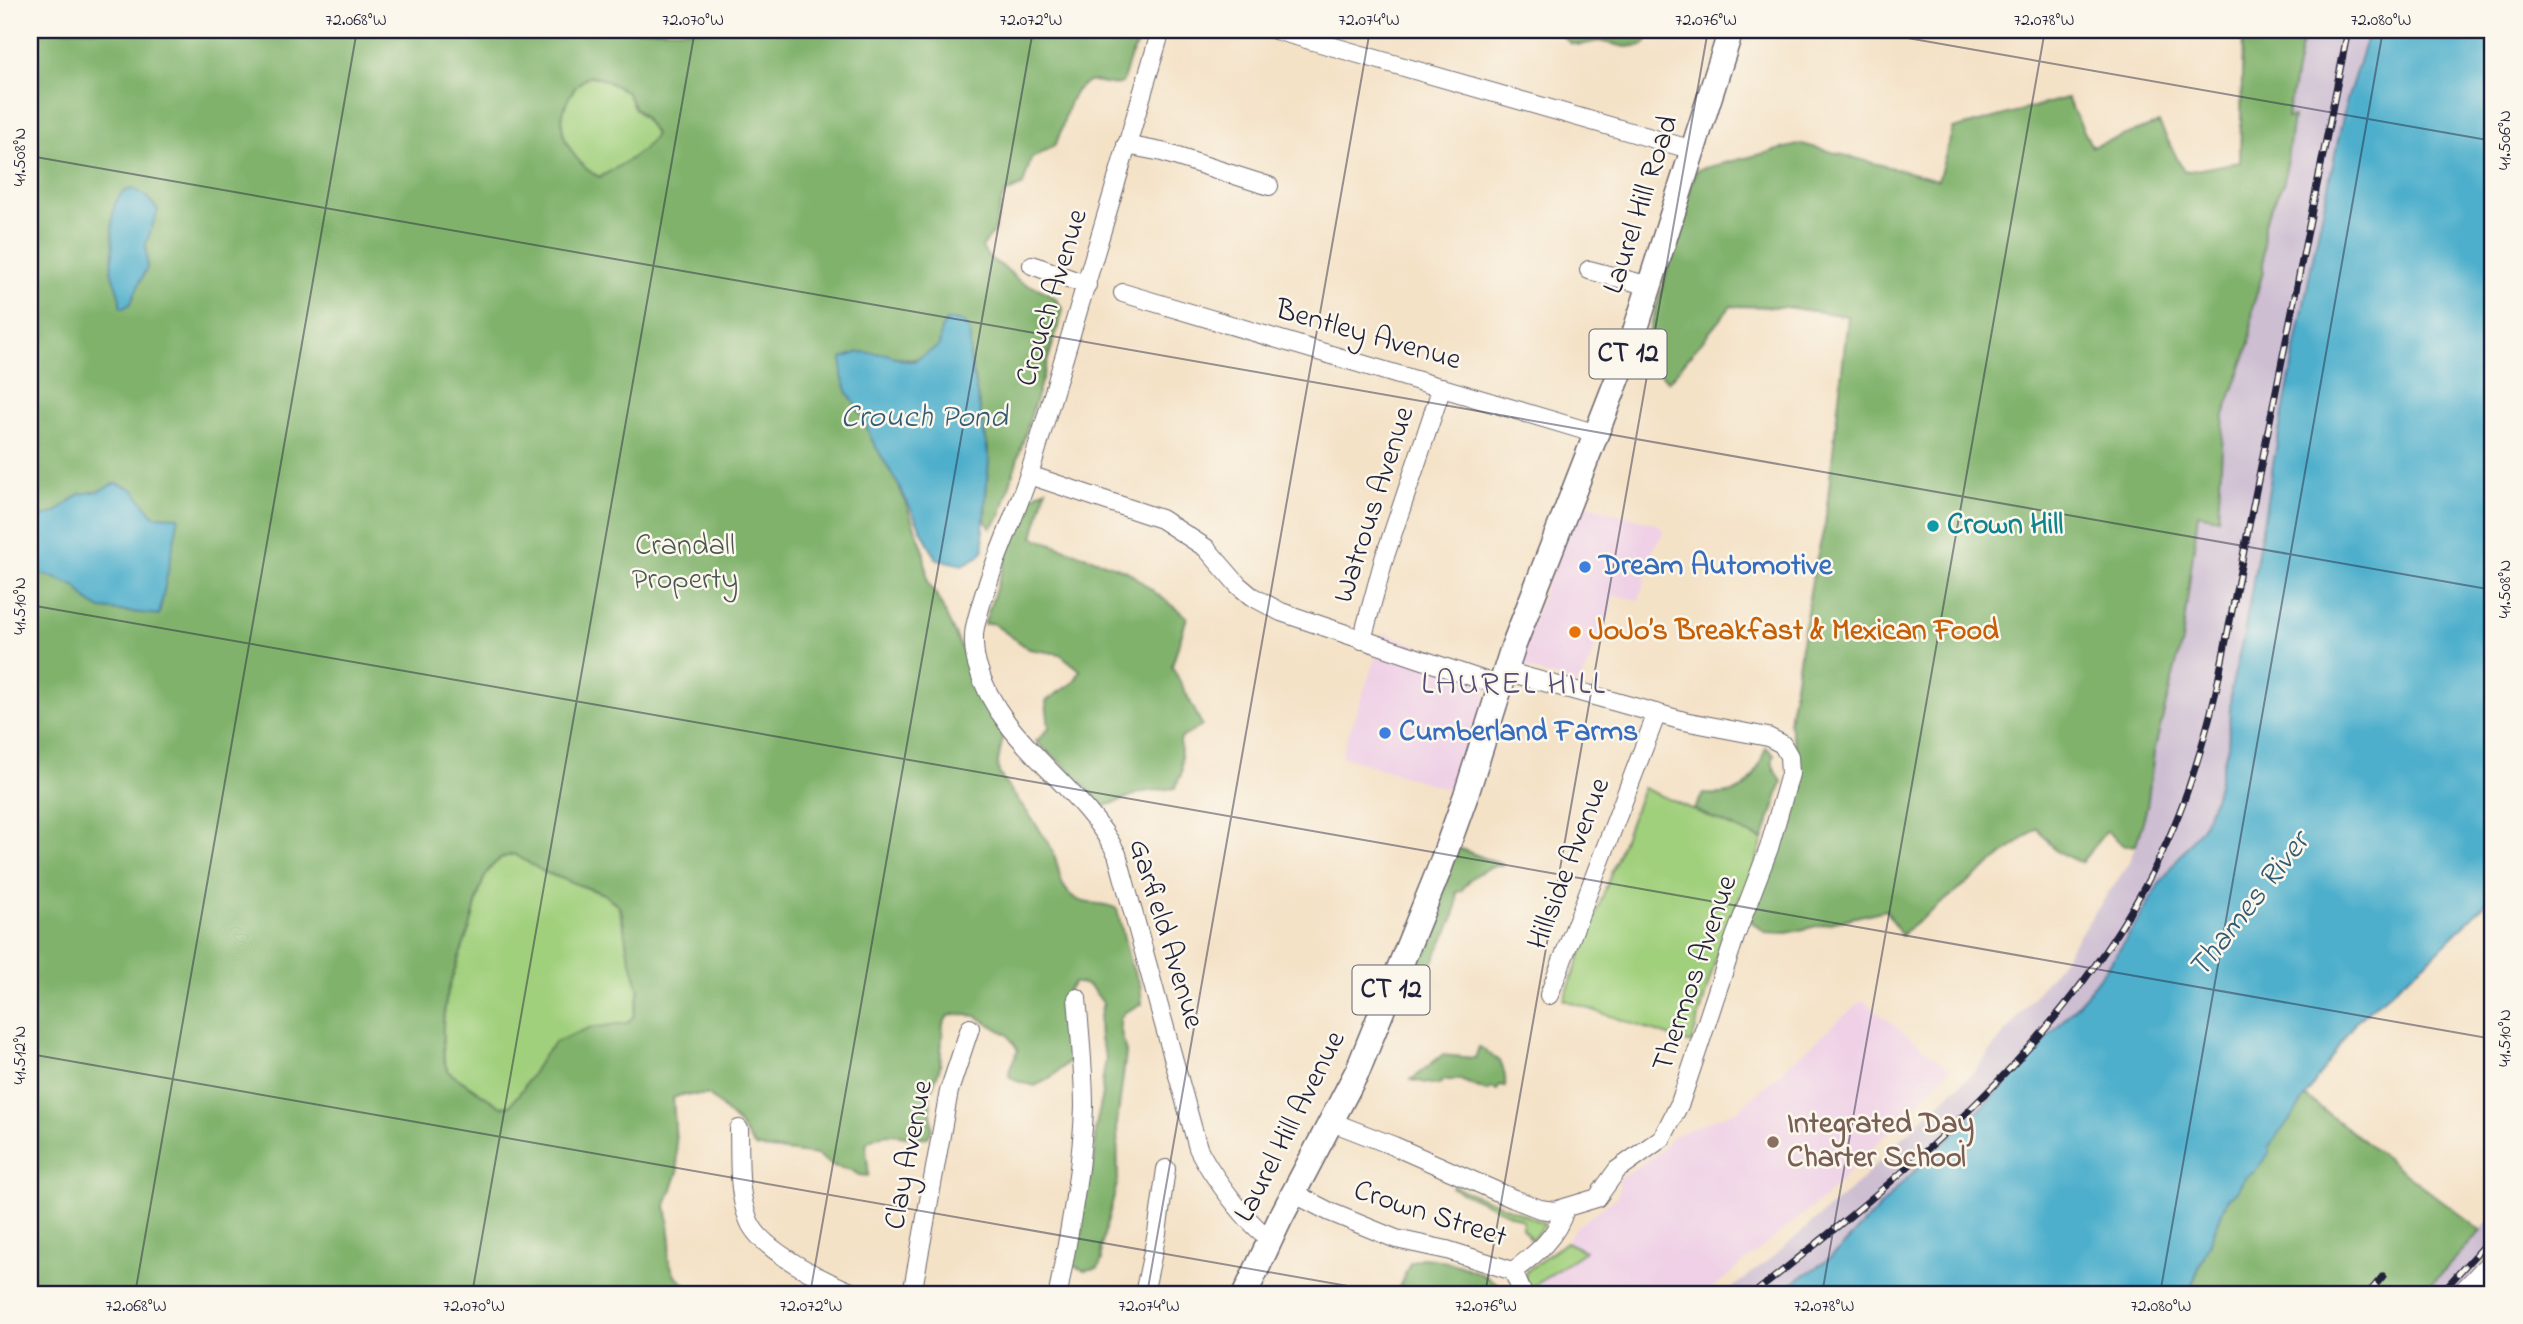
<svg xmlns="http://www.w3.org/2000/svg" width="2523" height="1324" font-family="'Indie Flower',sans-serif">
<rect width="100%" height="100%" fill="#fbf7ec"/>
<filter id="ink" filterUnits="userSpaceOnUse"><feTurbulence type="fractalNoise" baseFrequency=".0143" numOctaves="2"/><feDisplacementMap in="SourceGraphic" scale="14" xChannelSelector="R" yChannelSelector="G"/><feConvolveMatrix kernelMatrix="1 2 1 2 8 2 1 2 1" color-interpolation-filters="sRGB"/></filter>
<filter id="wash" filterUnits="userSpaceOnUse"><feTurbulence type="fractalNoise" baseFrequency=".00686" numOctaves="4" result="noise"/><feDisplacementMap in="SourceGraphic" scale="28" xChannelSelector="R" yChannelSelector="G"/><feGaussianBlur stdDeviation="1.57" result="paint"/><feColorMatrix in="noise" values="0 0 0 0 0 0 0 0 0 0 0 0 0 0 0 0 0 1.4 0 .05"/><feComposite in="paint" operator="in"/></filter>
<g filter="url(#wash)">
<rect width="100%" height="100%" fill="#f4e2c7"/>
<path fill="#efd0e6" d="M1577 502 1659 525 1664 532 1654 546 1639 600 1613 595 1610 612 1580 685 1516 665Z
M1384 633 1493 672 1456 792 1341 756Z
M1862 1000 1950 1069 1826 1196 1705 1294H1537L1533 1287 1585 1252 1566 1242 1575 1228 1618 1196 1620 1178 1658 1153 1673 1136 1738 1110Z"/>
<path fill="#cdbed2" d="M2304 30H2369L2346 103 2314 252 2274 459 2244 634 2231 689 2228 746 2214 799 2203 825 2158 886 2123 945 2086 995 1992 1097 1904 1181 1847 1241 1826 1261 1775 1294H1724L1775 1255 1858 1183 1920 1120 1973 1073 2055 970 2130 862 2147 807 2154 752 2184 617 2198 513 2218 518 2224 415 2250 343 2253 306 2263 272 2264 223 2284 181 2293 117 2287 119Z
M2493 1216V1251L2454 1294H2422Z"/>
<path fill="#a1d07d" stroke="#62795c" stroke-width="2" d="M590 76C600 77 616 85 625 90 631 95 631 103 635 109 641 116 659 130 653 140 646 151 612 171 600 177 583 172 563 144 562 126 560 108 573 83 590 76Z
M1643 788 1763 840 1755 864 1722 937 1691 1044 1564 1000Z
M514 854 544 872 604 894 618 905 639 990 634 1017 627 1023 589 1028 522 1090 510 1105 501 1107 450 1073C442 1063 444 1054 443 1042 441 999 454 972 468 933 479 904 477 861 514 854Z
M1453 1186 1542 1222 1545 1224 1532 1240 1522 1228 1523 1220 1452 1188Z
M1566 1242 1585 1251 1534 1286 1537 1294H1530L1524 1277 1527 1271Z"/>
<path fill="#80b26c" stroke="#516a54" stroke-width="2" fill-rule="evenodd" d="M30 30H1143C1142 42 1136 46 1131 56 1127 64 1126 75 1122 83 1110 88 1100 79 1089 82 1065 89 1066 127 1055 145L1031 159 1023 185 1006 193 1002 200 994 232 982 247C987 260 996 261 1006 269 1012 273 1015 280 1023 283 1041 290 1054 291 1063 310L1000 517 991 528 985 521 988 449 970 358V331L941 329 939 346C916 360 913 364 887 354L848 393 862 415 872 440 899 486 923 548 928 583 938 598 1003 737 998 762 999 773 1003 780C1017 799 1043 831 1053 852 1060 867 1058 885 1072 896 1087 908 1102 900 1117 909L1130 963 1140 984 1142 1004 1125 1012 1120 1019V1027L1126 1053 1117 1123 1118 1180 1101 1247 1102 1260 1098 1268 1084 1270 1071 1265 1079 1219 1095 1158V1130L1103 1094 1102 1084 1106 1058 1100 1040 1099 1022 1103 1003C1094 991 1090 982 1074 983L1068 990 1067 1008 1072 1024 1068 1042 1070 1060 1051 1078 1035 1086 1017 1081 1009 1076 1010 1068 1018 1050 1008 1035 976 1016 957 1014 948 1016 943 1024 940 1067 930 1094 932 1129 928 1137C904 1140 890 1126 867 1142 864 1154 870 1164 868 1176L859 1175 851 1170 833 1166 817 1155 755 1147 737 1122 709 1095H681L673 1098 678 1172 666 1205 671 1240 668 1258 675 1276 687 1286 692 1294H30ZM590 76 598 77 626 91 634 107 644 117 655 134C649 150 615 169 600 177 583 171 563 144 562 126 561 108 573 83 590 76ZM514 854 544 872 604 894 618 905 622 913 627 948 639 990 634 1016 627 1023 589 1028 555 1042 543 1056 522 1090 510 1105 501 1107 450 1073C442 1063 444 1054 443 1042 441 999 454 972 468 933 479 904 477 861 514 854Z
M1556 30H1652L1644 45 1626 47 1599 41 1580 45 1570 43Z
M2243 30H2304L2287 118 2293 117 2284 181 2264 223 2263 272 2253 306 2250 343 2224 415 2218 518 2198 514 2182 641 2154 752 2147 807 2136 845 2125 846 2106 831 2081 863 2056 851 2037 828 1901 935 1886 910 1787 933 1765 932 1748 919 1801 770 1789 722 1813 574 1825 524 1848 316 1785 307 1731 306 1669 381 1641 360 1696 170 1802 144 1938 180 1953 129 2067 98 2092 147 2159 123 2184 172 2240 162Z
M1046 489 1033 537 1127 571 1187 617 1172 666 1202 725 1180 739 1182 772 1175 788 1142 792 1103 807 1068 769 1036 742 1049 728 1046 701 1075 681 1080 670 1060 654 1029 649 992 623 984 624 1013 539 1031 497Z
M1766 747 1774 755C1769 765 1778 773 1782 782L1763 840 1694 810 1703 794C1745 797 1753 785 1766 747Z
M1455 847 1503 865C1484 867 1471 876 1461 891L1456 892C1464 926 1415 964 1431 1000L1400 987Z
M1479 1047C1497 1057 1507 1064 1505 1086L1500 1085 1497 1090 1491 1088 1487 1091 1460 1080H1445L1438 1085 1411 1080 1442 1055 1475 1058Z
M2305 1096 2481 1231 2422 1294H2188L2228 1198 2237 1192 2244 1178 2254 1172 2269 1146Z
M1421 1258C1446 1259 1492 1273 1508 1294H1396L1410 1263Z"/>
<path fill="#4dafcc" stroke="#386884" stroke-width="2" d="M2369 30H2493V896L2434 955 2355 1022 2293 1116 2269 1146 2270 1152 2254 1172 2244 1178 2237 1192 2228 1198 2188 1294H1775L1826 1261 1839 1250 1904 1181 1992 1097 2039 1047 2086 995 2113 959 2138 921 2158 886 2203 825 2214 799 2228 746 2231 689 2244 634 2274 459 2314 252 2346 103Z
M133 189 145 195 158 210 146 244 147 267 133 298 130 304 123 308 120 306C121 294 115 285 112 274 110 266 113 259 113 251 113 231 106 193 133 189Z
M955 320 964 323 970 331V358L989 459 983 531 984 549 979 556 963 565 936 559 931 549 899 486 872 440 862 415 848 393 842 376V358L859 352 887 354 905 361H914L939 346 941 329 946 321Z
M116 483 133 489 154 516 179 517 159 615 101 609 89 602 75 586 50 576 30 573V521L56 512 79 494 98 491Z"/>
</g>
<g filter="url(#ink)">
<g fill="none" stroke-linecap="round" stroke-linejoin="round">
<defs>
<path id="minor" d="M1161 30C1118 174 1077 318 1033 462 1016 518 988 570 975 627 973 637 974 654 977 664 999 744 1080 782 1117 854L1198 1148C1209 1171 1249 1227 1270 1238
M1275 30 1693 150
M1126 145 1162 152 1269 186
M1032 265 1087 285
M1589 270 1650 286
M1123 293 1597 434
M1029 475 1161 519 1206 548 1238 585 1251 596 1281 612 1500 686
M1362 640 1384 559 1442 387
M1549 995 1657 713
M1332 1122 1394 1146 1514 1199 1540 1209 1554 1211 1597 1198 1617 1170 1662 1138 1680 1103 1735 937 1769 848 1790 774 1789 756 1782 744 1768 737 1684 721 1505 671
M739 1129C740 1159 737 1192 749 1221 761 1251 826 1282 856 1294
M1293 1193 1330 1212 1396 1239 1447 1250 1513 1271 1523 1294
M1513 1271C1536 1254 1557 1237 1565 1209
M912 1294 949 1091 970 1028
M1058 1294C1069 1232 1082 1170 1084 1107 1084 1071 1080 1034 1077 998
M1144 1294 1157 1233 1166 1169
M2460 1294 2493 1259"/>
<path id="highway" d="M1245 1294 1280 1219 1358 1070 1439 870 1466 795 1513 647 1630 347 1731 30"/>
</defs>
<use href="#minor" stroke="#6c656c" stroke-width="20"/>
<use href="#highway" stroke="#6c656c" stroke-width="27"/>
<use href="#minor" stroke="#fff" stroke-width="18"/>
<use href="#highway" stroke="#fff" stroke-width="24"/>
<defs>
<path id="rail" d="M1753 1294C1905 1175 2068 1041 2156 865 2184 810 2202 751 2216 691L2348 30
M2368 1294 2383 1276
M2440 1294 2493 1235"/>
</defs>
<use href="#rail" stroke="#22223b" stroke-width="7"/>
<use href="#rail" stroke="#fbf7ec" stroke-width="4.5" stroke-dasharray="13" stroke-linecap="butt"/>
</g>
</g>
<path fill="none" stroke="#22223b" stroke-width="2" stroke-opacity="0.45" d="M1862 30 2493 141M30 156 2493 590M30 605 2493 1039M30 1054 1393 1294M135 1294 357 30M472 1294 695 30M810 1294 1033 30M1147 1294 1370 30M1485 1294 1708 30M1822 1294 2045 30M2160 1294 2383 30"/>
<circle fill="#0f9aa8" stroke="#fbf7ec" stroke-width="2.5" cx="1933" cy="526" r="7"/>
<g fill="#3f7fe0" stroke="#fbf7ec" stroke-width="2.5">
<circle cx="1585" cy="567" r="7"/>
<circle cx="1385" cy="733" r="7"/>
</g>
<circle fill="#e8710a" stroke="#fbf7ec" stroke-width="2.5" cx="1575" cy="632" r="7"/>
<circle fill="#8d6e63" stroke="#fbf7ec" stroke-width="2.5" cx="1773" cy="1142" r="7"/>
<g text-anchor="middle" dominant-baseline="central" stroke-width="5" stroke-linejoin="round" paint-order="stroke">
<g fill="#fbf7ec" stroke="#636270" stroke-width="2">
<rect x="1589.5" y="329.5" width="77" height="49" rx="5"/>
<rect x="1352.5" y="965.5" width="77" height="49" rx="5"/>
</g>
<g font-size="28" font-weight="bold" fill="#22223b">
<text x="1628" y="354">CT 12</text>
<text x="1391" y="990">CT 12</text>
</g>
<g font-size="30" fill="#22223b" stroke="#fbf7ec">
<text transform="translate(1642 205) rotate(-72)">Laurel Hill Road</text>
<text transform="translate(1053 298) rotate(-73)">Crouch Avenue</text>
<text transform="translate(1368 336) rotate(16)">Bentley Avenue</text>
<text transform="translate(1375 505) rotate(-72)">Watrous Avenue</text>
<text transform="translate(1570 864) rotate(-69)">Hillside Avenue</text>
<text transform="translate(1165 934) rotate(73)">Garfield Avenue</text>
<text transform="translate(1696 974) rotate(-71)">Thermos Avenue</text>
<text transform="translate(1291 1127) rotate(-63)">Laurel Hill Avenue</text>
<text transform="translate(910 1155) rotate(-79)">Clay Avenue</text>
<text transform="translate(1430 1215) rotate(18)">Crown Street</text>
</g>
<g font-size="30" font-weight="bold" fill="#0d838f" stroke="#fbf7ec" text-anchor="start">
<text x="1947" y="526">Crown Hill</text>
</g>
<g font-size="30" fill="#48564f" stroke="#fbf7ec">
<text x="685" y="547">Crandall<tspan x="685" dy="34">Property</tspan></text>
</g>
<g font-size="30" font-weight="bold" fill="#366cbe" stroke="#fbf7ec" text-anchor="start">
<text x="1599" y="567">Dream Automotive</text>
<text x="1399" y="733">Cumberland Farms</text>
</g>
<g font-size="30" font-weight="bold" fill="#c56008" stroke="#fbf7ec" text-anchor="start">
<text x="1589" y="632">JoJo’s Breakfast &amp; Mexican Food</text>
</g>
<g font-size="30" font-weight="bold" fill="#785e54" stroke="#fbf7ec" text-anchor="start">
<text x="1787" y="1125">Integrated Day<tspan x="1787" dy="34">Charter School</tspan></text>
</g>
<g font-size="32" font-style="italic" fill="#335a75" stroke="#fbf7ec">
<text x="924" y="418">Crouch Pond</text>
<text transform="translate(2250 906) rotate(-52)">Thames River</text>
</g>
<g font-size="33" letter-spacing="2" fill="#564d77" stroke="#fbf7ec">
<text x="1514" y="685">LAUREL HILL</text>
</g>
</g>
<rect width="2523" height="1324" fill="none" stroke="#fbf7ec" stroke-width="77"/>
<rect x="38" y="38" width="2446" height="1248" fill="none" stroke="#22223b" stroke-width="2.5"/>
<g font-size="18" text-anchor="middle" fill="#22223b">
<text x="356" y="25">72.068°W</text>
<text x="693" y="25">72.070°W</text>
<text x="1031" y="25">72.072°W</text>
<text x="1369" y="25">72.074°W</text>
<text x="1706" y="25">72.076°W</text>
<text x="2044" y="25">72.078°W</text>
<text x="2381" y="25">72.080°W</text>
<text transform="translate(2504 140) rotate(-90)" y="6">41.506°N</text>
<text transform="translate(19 157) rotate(-90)" y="6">41.508°N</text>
<text transform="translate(2504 589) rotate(-90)" y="6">41.508°N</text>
<text transform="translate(19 606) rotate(-90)" y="6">41.510°N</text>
<text transform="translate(2504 1038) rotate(-90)" y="6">41.510°N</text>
<text transform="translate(19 1055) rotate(-90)" y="6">41.512°N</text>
<text x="136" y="1311">72.068°W</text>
<text x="474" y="1311">72.070°W</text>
<text x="811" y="1311">72.072°W</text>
<text x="1149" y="1311">72.074°W</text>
<text x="1486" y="1311">72.076°W</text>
<text x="1824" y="1311">72.078°W</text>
<text x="2161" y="1311">72.080°W</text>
</g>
</svg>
